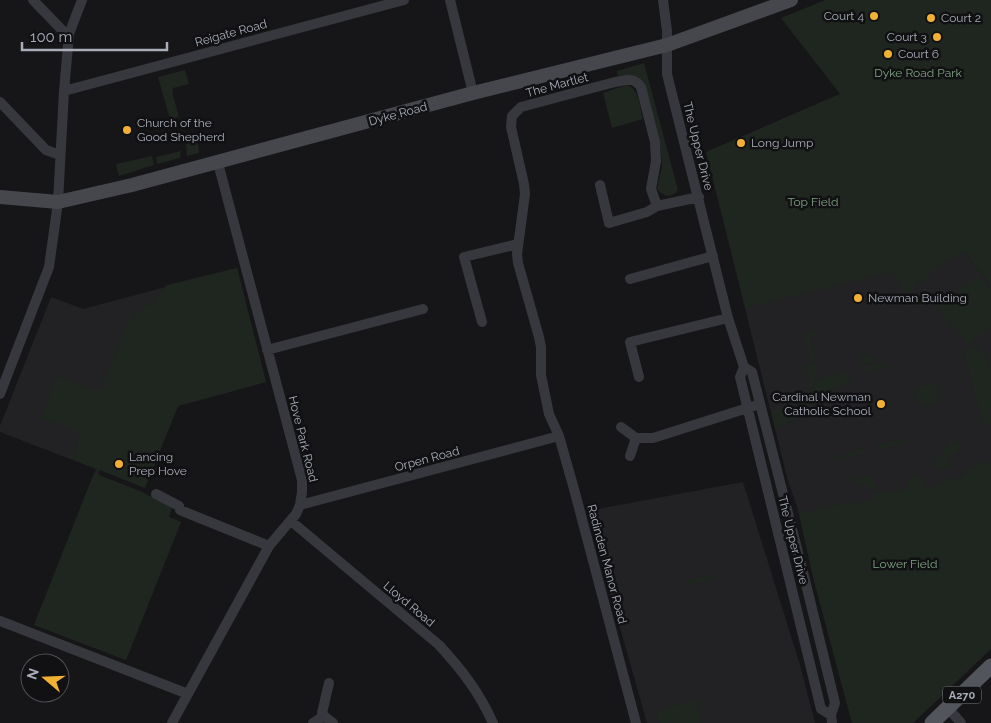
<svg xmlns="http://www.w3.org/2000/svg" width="991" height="723" font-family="Raleway,sans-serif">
<rect width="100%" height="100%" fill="#161618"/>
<path fill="#222225" d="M840 94 991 286V649L913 723H852L813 577 798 510 788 481 706 152Z
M237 268 266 382 178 406 145 488 100 470 94 486 181 522 126 660 34 625 96 469 0 432V426L51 297 83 309Z
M743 482 800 665 815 723H647L587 511Z"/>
<path fill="#1e261f" d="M825 0H991V286L964 252 945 262 907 294 891 272 746 308 706 152 840 94 781 18Z
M644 63 678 190C671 199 664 197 657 189L662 166 660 143 645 84C637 76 630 74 618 76L617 71Z
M185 70 189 84 173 88V92H172L179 117 170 119 158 77Z
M626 85C639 87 640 108 643 119L612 128 603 93Z
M189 141H194L198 143 199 153 187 156 186 145Z
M181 151 180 158 157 164 156 157Z
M152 156 154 165 119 176 116 164Z
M237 268 266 382 178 406 145 488 72 459 81 433 41 418 57 376 98 391 102 387 127 324 145 306 151 305 167 285Z
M978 275 991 291V327L968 345 937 307Z
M813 329 816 335 810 339 817 371 812 390 817 379 848 372 851 384 807 396 812 391 811 390 805 366 812 362 804 335Z
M975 344 991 366V420L984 427 964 352Z
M872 353 874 361 861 365 859 356Z
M884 362 885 366 891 364 892 366 863 373 862 368Z
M935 383C937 391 940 397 935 405L924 407 918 399 912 396 917 394 915 388Z
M807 403 808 413 791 423 787 407Z
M784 408 788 424 775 428 772 411Z
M902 439 903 444 880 450 873 446Z
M957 442 961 448 948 459 952 464 943 471 937 468 935 464 936 459 939 457 947 444Z
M863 448V453L843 459 842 458 833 460 832 458Z
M979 461 991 464V649L913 723H852L813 577 799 514 823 507 874 500 872 494 906 490 909 479 918 474 925 480 924 491 953 476 957 481Z
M94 473 140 491 172 507 169 517 181 522 126 660 34 625Z
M855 474 857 479 872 475 876 488 870 489 869 486 850 483Z
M715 576 717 577 715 580 703 583 699 582 686 585 683 583C692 577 704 578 715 576Z
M696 700 702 723H659L656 711Z"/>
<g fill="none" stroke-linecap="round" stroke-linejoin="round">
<path stroke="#37383d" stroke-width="10" d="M33 0 63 31 69 34
M450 0 473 93
M663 0 667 31V74L728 318 744 367 752 372 805 580 835 703 831 715 832 723
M64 91 404 0
M0 102 46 150 60 155
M600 185 609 223 647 212 657 206 699 197
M630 279 713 256
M482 322 464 257 518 244
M267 350 423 309
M744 367 740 377 821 709 831 715
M639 377 630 342 728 318
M0 394 49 267 58 202 64 91 69 34 82 0
M621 427 636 438H653L754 406
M630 456 636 438
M156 494 179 506 180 510 269 546
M300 505 559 436
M291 521 439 645C462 670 479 692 493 723
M0 621 188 694
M329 683 322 713 324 716 333 723
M948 708 961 723
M172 723 269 546 296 514 300 505 302 492V480L218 163
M313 723 324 716
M636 723 574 489 559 436 549 414 541 375V347L539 337 518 263 517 254 525 194 524 184 511 127 512 116 521 107 615 82C626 80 634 77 641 87L655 142 656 161 651 189 657 206"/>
<path stroke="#45474d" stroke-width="14" d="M0 197 58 202 132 185 473 93 667 45 791 0"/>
<path stroke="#53555c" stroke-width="15" d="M932 723 991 666"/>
</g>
<g fill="#f2b134" stroke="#111113" stroke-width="2">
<circle cx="874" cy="16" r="5"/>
<circle cx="931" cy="18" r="5"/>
<circle cx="937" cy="37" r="5"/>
<circle cx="888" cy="54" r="5"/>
<circle cx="127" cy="130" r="5"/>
<circle cx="741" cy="143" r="5"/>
<circle cx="858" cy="298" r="5"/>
<circle cx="881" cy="404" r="5"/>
<circle cx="119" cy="464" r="5"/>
</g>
<g text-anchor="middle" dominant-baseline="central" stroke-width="5" stroke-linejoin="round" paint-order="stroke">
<rect fill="#111113" stroke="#7b7e86" stroke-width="1" x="943" y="686.5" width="38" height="17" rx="4"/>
<g font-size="11" font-weight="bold" fill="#a8adb8">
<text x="962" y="695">A270</text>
</g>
<g font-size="12" fill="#a8adb8" stroke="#111113" text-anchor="start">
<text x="864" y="16" text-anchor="end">Court 4</text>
<text x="941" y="18">Court 2</text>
<text x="927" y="37" text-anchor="end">Court 3</text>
<text x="898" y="54">Court 6</text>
<text x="137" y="123">Church of the<tspan x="137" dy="14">Good Shepherd</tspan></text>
<text x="751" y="143">Long Jump</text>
<text x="868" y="298">Newman Building</text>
<text x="871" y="397" text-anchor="end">Cardinal Newman<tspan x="871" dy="14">Catholic School</tspan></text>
<text x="129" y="457">Lancing<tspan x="129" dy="14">Prep Hove</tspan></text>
</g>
<g font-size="12" fill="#a8adb8" stroke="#111113">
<text transform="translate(231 33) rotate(-15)">Reigate Road</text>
<text transform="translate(557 85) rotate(-15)">The Martlet</text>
<text transform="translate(398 114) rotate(-15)">Dyke Road</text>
<text transform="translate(698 146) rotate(76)">The Upper Drive</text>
<text transform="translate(303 439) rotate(76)">Hove Park Road</text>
<text transform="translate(427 459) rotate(-15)">Orpen Road</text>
<text transform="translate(793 540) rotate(76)">The Upper Drive</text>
<text transform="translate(607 564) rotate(75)">Radinden Manor Road</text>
<text transform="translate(409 604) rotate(40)">Lloyd Road</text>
</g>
<g font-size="12" fill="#7fa381" stroke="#111113">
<text x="918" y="73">Dyke Road Park</text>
<text x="813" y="202">Top Field</text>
<text x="905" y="564">Lower Field</text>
</g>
</g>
<g transform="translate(45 678) rotate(289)"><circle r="24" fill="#111113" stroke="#4d4f55"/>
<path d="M0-4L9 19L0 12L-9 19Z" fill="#f2b134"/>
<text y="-8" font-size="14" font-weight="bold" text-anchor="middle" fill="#a8adb8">N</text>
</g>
<path d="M22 42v8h145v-8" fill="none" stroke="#a8adb8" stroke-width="2.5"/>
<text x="30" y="42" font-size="15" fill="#a8adb8" stroke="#111113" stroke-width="4" paint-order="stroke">100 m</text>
</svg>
